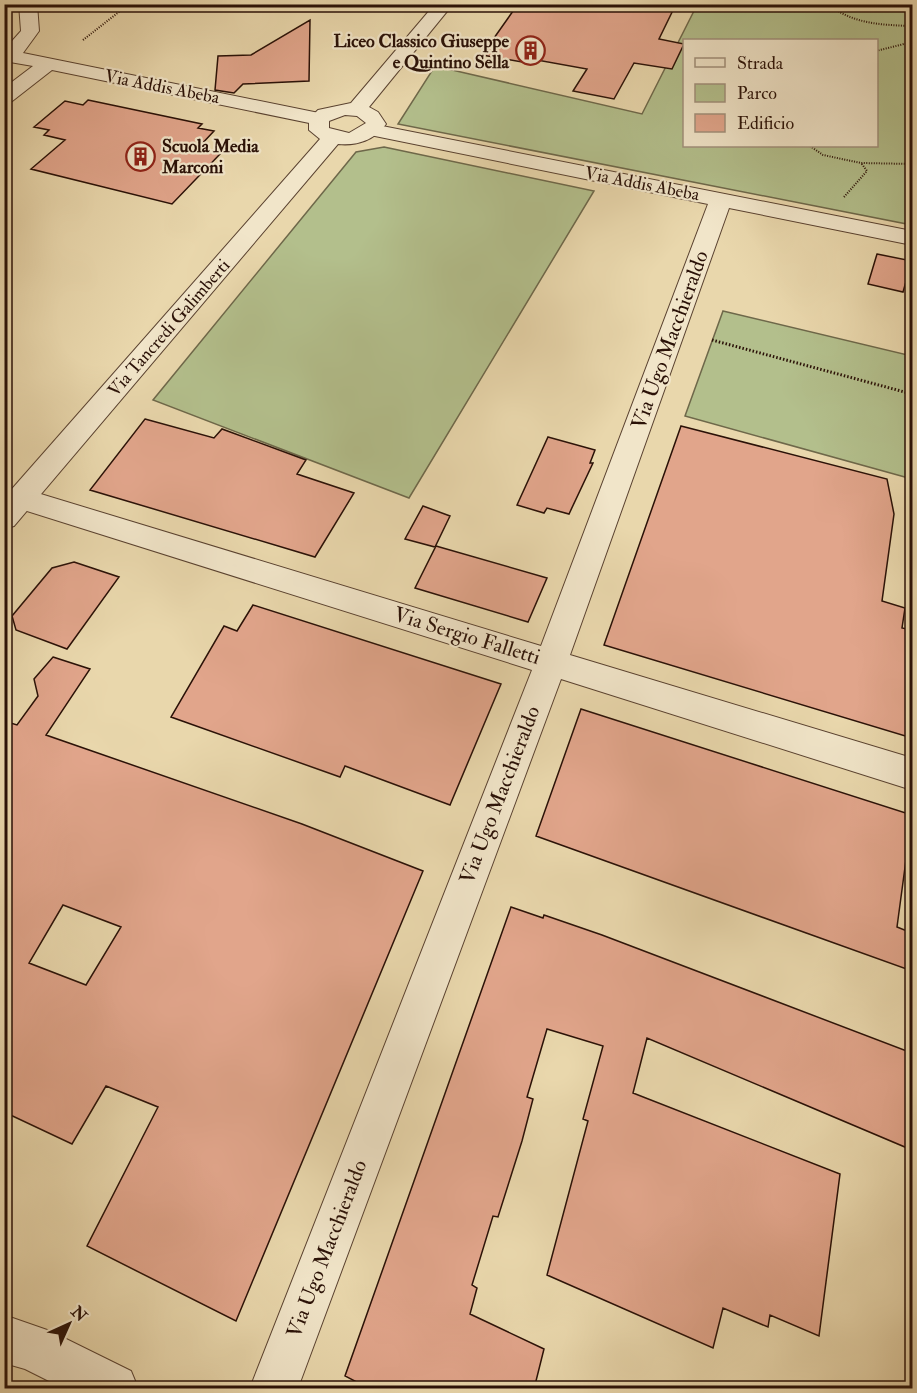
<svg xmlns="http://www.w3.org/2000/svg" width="917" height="1393" font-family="'IM FELL Double Pica',serif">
<rect width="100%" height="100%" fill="#e9d7ac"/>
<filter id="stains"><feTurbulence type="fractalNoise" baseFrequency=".00333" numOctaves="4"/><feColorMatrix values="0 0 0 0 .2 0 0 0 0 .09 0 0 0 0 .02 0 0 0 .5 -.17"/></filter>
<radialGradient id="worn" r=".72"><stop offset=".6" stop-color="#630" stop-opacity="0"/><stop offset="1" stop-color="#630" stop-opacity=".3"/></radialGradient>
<path fill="#b3bf8c" stroke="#6e684a" stroke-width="1.5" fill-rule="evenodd" d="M697 5H912V225L398 124 435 66 642 114ZM684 40H876V146H684Z
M384 147 594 191 409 498 153 400 356 152Z
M723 311 912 356V479L685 416Z"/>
<path fill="#e1a58b" stroke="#2a1107" stroke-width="1.5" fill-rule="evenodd" d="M518 4H676L659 39 684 44 672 69 634 63 614 99 573 91 587 69 526 58 522 62 482 55Z
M310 20 309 81 243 84 234 93 215 90 218 56 251 55Z
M88 100 202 124 198 128 214 131 198 148 221 153 172 204 31 169 65 140 44 135 49 130 34 127 65 101 83 105Z
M877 254 912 261 903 292 868 284Z
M145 419 214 438 222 429 306 460 297 474 354 493 315 557 90 490Z
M681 426 887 479 894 514 882 601 905 608 902 628 912 630V738L604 645Z
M548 437 595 450 590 463H593L569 514 547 508 544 513 517 505Z
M423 506 450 516 435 547 405 539Z
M436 546 547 578 528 622 415 588Z
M74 562 119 577 67 649 16 630 12 616 52 568Z
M253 605 501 684 450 805 345 766 340 777 171 717 224 626 237 631Z
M53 657 90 669 46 735 302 824 423 871 236 1321 87 1246 158 1107 106 1086 72 1144 4 1112V721L17 725 38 696 34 679ZM63 905 121 927 86 985 29 963Z
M581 709 912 815 897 927 912 933V971L536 836Z
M511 907 543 918 544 915 602 935 912 1053V1150L647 1038 633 1093 840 1174 819 1336 770 1315 768 1327 723 1308 713 1348 547 1275 588 1121 583 1119 603 1046 547 1029 527 1097 533 1099 522 1141 498 1217 493 1216 472 1285 477 1288 470 1314 544 1349 534 1389H370L345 1376Z"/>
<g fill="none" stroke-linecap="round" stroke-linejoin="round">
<defs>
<path id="minor" d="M19 4H37L39 31 23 53 319 113 326 115 329 119 326 123 319 125 52 70 11 102 4 104V88L33 66 4 61V50L21 31Z
M372 124 912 231V245L729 208 570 655 912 758V790L561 679 298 1388H250L532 670 11 506 7 499 11 492 21 488 541 646 708 204 365 134 362 130 365 126Z"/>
<path id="tertiary" d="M435 4H453L369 107 378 112 386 124C375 140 357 146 338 144L14 526 4 529V498L320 139 309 130V119L318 110 351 103ZM345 115 357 116 366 123 349 133 329 128V121Z
M4 1315 50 1331 131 1371 138 1388H63L25 1369 4 1363Z"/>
</defs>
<use href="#minor" stroke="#5a4230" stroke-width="2"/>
<use href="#tertiary" stroke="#5a4230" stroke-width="2"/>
<path stroke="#2a1107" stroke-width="2" stroke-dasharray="1 1.5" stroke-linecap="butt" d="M828 4C852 24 882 25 912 26
M83 40 129 4
M876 51 912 42
M810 146 823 155 861 163
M844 197 867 171 861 163 912 164"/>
<path stroke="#2a1107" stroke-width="3" stroke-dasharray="1.5 2" stroke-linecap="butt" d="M712 340 912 394"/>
<use href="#minor" fill="#f1e5c9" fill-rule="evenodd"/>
<use href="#tertiary" fill="#f1e5c9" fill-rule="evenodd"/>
</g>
<defs>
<symbol id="building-ring" viewBox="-11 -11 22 22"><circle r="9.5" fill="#f1e5c9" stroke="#8f2418" stroke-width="1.5"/><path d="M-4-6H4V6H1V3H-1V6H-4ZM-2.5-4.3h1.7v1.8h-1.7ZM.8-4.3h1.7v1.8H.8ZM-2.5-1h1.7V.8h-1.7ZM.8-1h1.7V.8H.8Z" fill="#8f2418"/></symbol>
</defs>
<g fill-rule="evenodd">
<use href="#building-ring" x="514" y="34" width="33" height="33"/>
<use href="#building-ring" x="124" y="140" width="33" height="33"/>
</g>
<g text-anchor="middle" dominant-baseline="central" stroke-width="4.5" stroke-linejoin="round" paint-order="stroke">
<g font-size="18" font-weight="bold" fill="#2a1107" stroke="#f1e5c9" text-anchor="end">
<text x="509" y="41">Liceo Classico Giuseppe<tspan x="509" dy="21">e Quintino Sella</tspan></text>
<text x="162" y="146" text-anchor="start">Scuola Media<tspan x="162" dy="21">Marconi</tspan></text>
</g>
<g font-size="18" fill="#2a1107" stroke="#f1e5c9">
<text transform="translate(162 87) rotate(11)">Via Addis Abeba</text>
<text transform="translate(642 184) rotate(11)">Via Addis Abeba</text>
<text transform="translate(169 328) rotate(-49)">Via Tancredi Galimberti</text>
</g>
<g font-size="21" fill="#2a1107" stroke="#f1e5c9">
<text transform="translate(670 340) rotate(-70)">Via Ugo Macchieraldo</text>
<text transform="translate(467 636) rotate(17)">Via Sergio Falletti</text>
<text transform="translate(500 795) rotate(-69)">Via Ugo Macchieraldo</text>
<text transform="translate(327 1249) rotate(-69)">Via Ugo Macchieraldo</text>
</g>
</g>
<rect width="917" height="1393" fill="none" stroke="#e9d7ac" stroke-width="24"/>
<rect x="6" y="6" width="905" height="1381" fill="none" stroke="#2a1107" stroke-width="3"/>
<rect x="12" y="12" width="893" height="1369" fill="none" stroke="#2a1107" stroke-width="1.5"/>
<rect x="683" y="39" width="195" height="108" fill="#f1e5c9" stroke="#a1907b" stroke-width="1.5"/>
<rect x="695" y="58" width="30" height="9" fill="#f1e5c9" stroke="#a1907b" stroke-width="1.5"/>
<text x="737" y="69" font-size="18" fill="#2a1107">Strada</text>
<rect x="695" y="84" width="30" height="18" fill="#b3bf8c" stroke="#a1907b" stroke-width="1.5"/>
<text x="737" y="99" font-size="18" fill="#2a1107">Parco</text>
<rect x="695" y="114" width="30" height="18" fill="#e1a58b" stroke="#a1907b" stroke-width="1.5"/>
<text x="737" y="129" font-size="18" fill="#2a1107">Edificio</text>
<g transform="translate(69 1324) rotate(45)" stroke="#f1e5c9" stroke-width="4.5" paint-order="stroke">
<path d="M0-4.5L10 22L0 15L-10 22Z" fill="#2a1107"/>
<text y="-9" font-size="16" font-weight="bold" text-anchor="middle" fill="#2a1107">N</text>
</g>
<rect width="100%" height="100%" filter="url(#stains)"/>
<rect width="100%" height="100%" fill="url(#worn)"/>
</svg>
